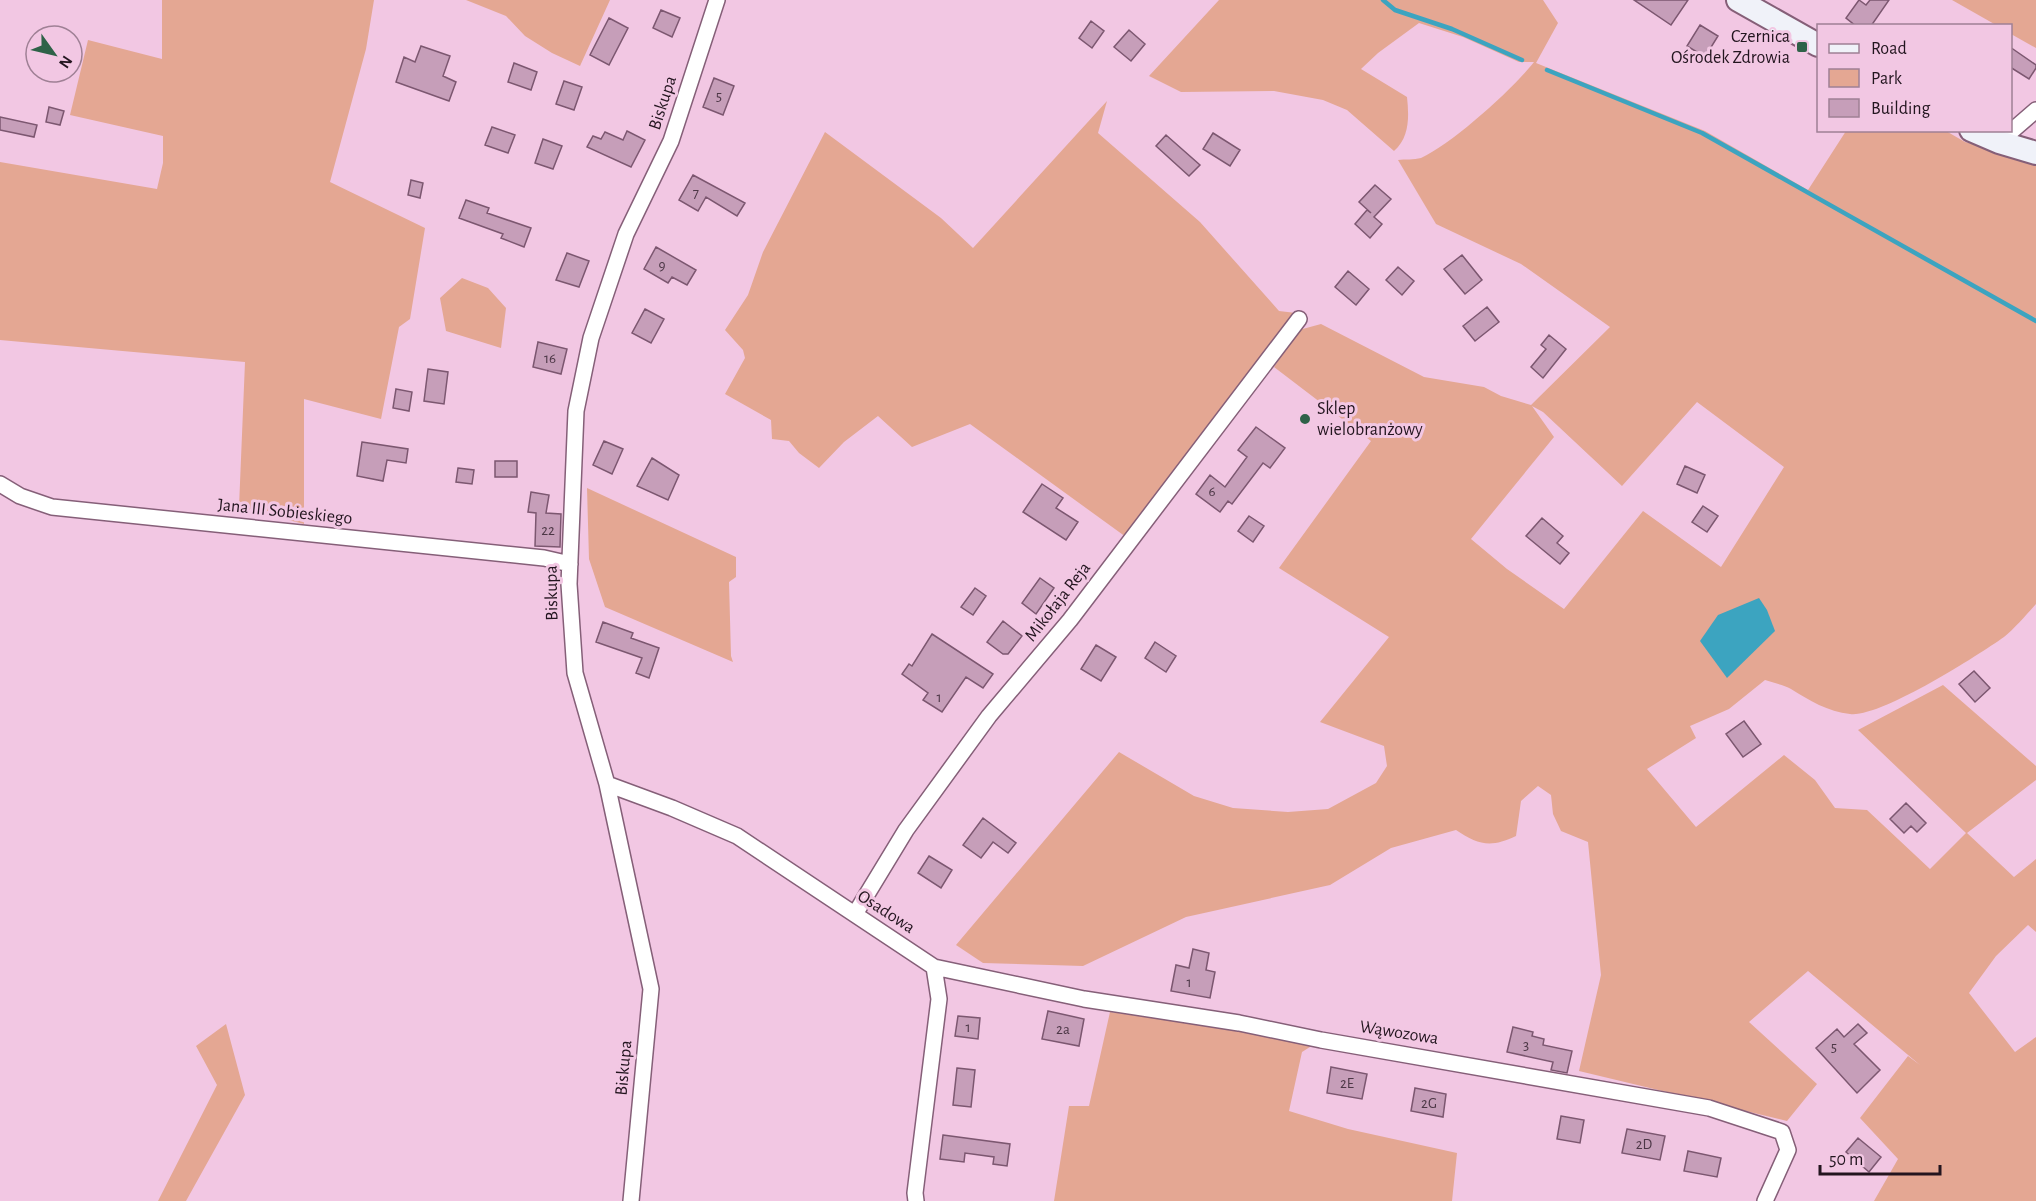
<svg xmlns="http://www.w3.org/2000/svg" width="2036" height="1201" font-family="'Alegreya Sans',sans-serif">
<rect width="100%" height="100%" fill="#f2c7e3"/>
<path fill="#e4a793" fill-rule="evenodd" d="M162 0H374L366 49 330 182 425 228 410 319 399 327 381 419 304 399V524L239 507 245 362 0 340V162L157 189 163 163V136L70 115 88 40 162 59Z
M466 0H610L580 66 552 53 525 36 506 16Z
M1219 0H1543L1558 23 1536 63 1705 131 1808 190 1846 131H1946L1965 142 2036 161V604C2026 615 2015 628 2004 637 1977 656 1880 718 1850 714 1828 712 1809 700 1791 689 1784 685 1774 683 1765 680L1729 709 1690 726 1696 738 1647 769 1696 827 1784 755 1815 780 1835 808 1867 810 1930 869 1966 833 1858 730 1943 685 2036 766V780L1967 833 2014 877 2036 859V932L2028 925 1996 956 1969 993 2015 1052 2036 1037V1201H1874L1898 1159 1860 1118 1908 1056 1920 1065 1808 971 1749 1022 1817 1084 1787 1121 1579 1071 1601 975 1588 842 1561 831 1553 814 1551 795 1538 786 1521 801 1516 836C1491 848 1478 845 1456 830L1391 848 1330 885 1186 917 1083 966 983 963 956 945 1119 752 1194 796 1233 808 1288 812 1328 809 1376 783 1387 766 1384 746 1320 722 1389 637 1279 568 1371 441 1274 367 1299 330 1321 324 1424 377 1484 387 1501 396 1531 405 1610 327 1521 264 1436 224 1398 160C1405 159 1414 160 1421 158 1452 144 1513 89 1534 62H1519L1463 37 1419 23 1378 53 1361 69 1407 97C1409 116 1410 137 1394 151L1347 110 1323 100 1274 91 1181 92 1149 76ZM1697 402 1784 467 1721 567 1643 511 1564 609 1507 569 1471 539 1554 437 1532 406 1543 412 1622 486Z
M1952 0H2036V48L2011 34 2010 26 1996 25Z
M1107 101 1098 133 1200 222 1279 311 1296 313 1126 537 970 424 912 447 878 416 844 442 819 468 799 453 789 441 772 439 771 420 725 394 745 358 743 350 725 330 748 295 763 252 825 132 941 218 973 248Z
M462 278 488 288 506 308 501 348 446 331 440 298Z
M587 488 736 557V577L729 582 731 656 733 662 605 607 589 559Z
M1110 1012 1321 1040 1302 1052 1289 1111 1348 1129 1457 1153 1452 1201H1054L1069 1106H1089Z
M226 1024 245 1095 186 1201H158L217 1085 196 1046Z"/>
<path fill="#3ca4c0" d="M1759 598 1767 610 1775 631 1727 678 1700 641 1718 615Z"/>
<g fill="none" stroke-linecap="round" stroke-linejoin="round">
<path stroke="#3ca4c0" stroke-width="4.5" d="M1383 0 1395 10 1452 29 1522 60
M1547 70 1702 133 2036 321"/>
</g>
<path fill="#c69eb9" stroke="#7c5770" stroke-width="1.5" d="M1634 0H1688L1671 25Z
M1859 0 1866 5 1870 0H1889L1871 26H1856L1846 18Z
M661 10 680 18 672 37 653 28Z
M609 18 628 28 609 65 590 55Z
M1091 21 1104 31 1092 48 1079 38Z
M1700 25 1718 36 1705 57 1687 46Z
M1129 30 1145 44 1131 61 1114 47Z
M421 46 450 56 443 76 456 82 449 101 396 82 404 57 415 62Z
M2010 47 2036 65V68L2029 79 2010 67Z
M514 63 537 72 531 90 508 82Z
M714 78 734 86 723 115 703 107Z
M564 81 582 87 574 110 556 104Z
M49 107 64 111 60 125 46 122Z
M0 117 37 125 34 137 0 130Z
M492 127 515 135 508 153 485 145Z
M627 131 645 140 631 167 587 147 593 136 601 139 605 132 623 140Z
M1213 133 1240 150 1230 166 1203 149Z
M1166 135 1200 165 1189 176 1156 146Z
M543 139 562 146 553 169 535 163Z
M693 175 745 203 737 216 706 197 698 211 679 200Z
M411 180 423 183 420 198 408 195Z
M1375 185 1391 199 1374 217 1382 224 1370 238 1355 224 1367 210 1371 213 1359 202Z
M466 200 489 208 487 213 531 228 524 247 501 238 503 234 459 218Z
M656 247 696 270 687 285 672 277 668 283 644 269Z
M567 253 589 261 579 287 556 280Z
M1462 255 1482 280 1465 294 1444 269Z
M1398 267 1414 281 1402 295 1386 280Z
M1348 271 1369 289 1356 305 1335 287Z
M1487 307 1499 322 1475 341 1463 326Z
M645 309 664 319 651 343 632 333Z
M1549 335 1566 349 1543 378 1531 367 1546 349 1541 345Z
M538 342 567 349 561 374 533 367Z
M428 369 448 372 444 404 424 401Z
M396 389 412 392 409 411 393 408Z
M1256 427 1285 448 1270 468 1263 463 1232 504 1228 501 1220 512 1196 494 1210 475 1225 487 1247 457 1238 450Z
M604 441 623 449 612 474 593 465Z
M362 442 408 449 406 463 387 460 383 481 357 476Z
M652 458 679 475 668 500 637 486Z
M495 461H517V477H495Z
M1685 466 1705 475 1697 493 1677 484Z
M458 468 474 470 472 484 456 482Z
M1042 484 1063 498 1056 508 1078 522 1066 540 1023 512Z
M531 492 549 495 546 513 561 514 560 547 535 546 536 513 528 512Z
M1703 506 1718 516 1707 532 1692 522Z
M1249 516 1264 526 1253 542 1238 531Z
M1542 518 1563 536 1557 543 1569 553 1560 564 1526 536Z
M1040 578 1054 588 1036 614 1022 603Z
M975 588 986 596 973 615 961 607Z
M1003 621 1022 636 1008 654H1003L987 642Z
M603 622 633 633 631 638 659 648 649 678 636 673 642 658 596 642Z
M932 634 993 674 983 688 966 677 942 712 923 700 928 693 902 674 909 664 912 666Z
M1155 642 1176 656 1166 672 1145 658Z
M1096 645 1116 657 1101 681 1081 669Z
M1974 671 1990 688 1975 702 1959 684Z
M1744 721 1761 744 1743 757 1726 734Z
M1906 803 1926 823 1917 832 1911 826 1904 833 1890 819Z
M983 818 1016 843 1008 853 993 842 981 858 963 845Z
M929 856 952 870 941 888 918 873Z
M1193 949 1209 953 1206 970 1215 972 1210 998 1171 991 1176 965 1189 968Z
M1048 1011 1084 1019 1079 1046 1042 1039Z
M958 1016 980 1018 978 1039 955 1036Z
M1858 1024 1867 1033 1854 1044 1880 1070 1857 1093 1816 1048 1837 1029 1844 1037Z
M1513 1027 1533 1032 1532 1036 1544 1039 1543 1045 1572 1051 1567 1073 1551 1070 1553 1062 1507 1052Z
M1331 1067 1367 1074 1362 1099 1327 1093Z
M957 1068 975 1070 971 1107 953 1105Z
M1415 1088 1446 1094 1443 1117 1411 1111Z
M1561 1116 1584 1120 1580 1143 1557 1139Z
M1627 1129 1665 1136 1660 1160 1622 1153Z
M943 1135 1010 1144 1007 1166 993 1164 994 1157 965 1153 964 1162 940 1159Z
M1858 1138 1881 1157 1869 1172 1846 1152Z
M1688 1151 1721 1158 1717 1177 1684 1171Z"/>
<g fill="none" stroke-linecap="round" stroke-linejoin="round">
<defs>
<path id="street" d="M1999 142 2036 110
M0 484 20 496 52 507 544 558 570 564
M607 784 672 808 737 836 934 967 939 999 915 1193 916 1201
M855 914 906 830 989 716 1070 620 1299 319
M934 967 1084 999 1239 1023 1321 1040 1709 1108 1782 1132 1788 1150 1765 1201
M631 1201 651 989 607 784 575 673 569 584 576 411 591 338 626 234 671 141 717 0"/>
<path id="secondary" d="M1738 0 1818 45
M1971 130 1999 142 2036 153"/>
</defs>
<use href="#street" stroke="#855f78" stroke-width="18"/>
<use href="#secondary" stroke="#855f78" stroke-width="26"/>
<use href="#street" stroke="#fff" stroke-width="15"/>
<use href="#secondary" stroke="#f0f2f9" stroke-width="22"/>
</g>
<g fill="#2e6248" stroke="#f2c7e3" stroke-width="2">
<rect x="1796" y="41" width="12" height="12" rx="3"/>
<circle cx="1305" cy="419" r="6"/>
</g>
<g text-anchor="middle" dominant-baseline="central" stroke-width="6" stroke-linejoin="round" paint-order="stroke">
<g font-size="15" fill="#4c3746">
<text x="719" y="96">5</text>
<text x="696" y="193">7</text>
<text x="662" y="265">9</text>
<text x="550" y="358">16</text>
<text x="1212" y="491">6</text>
<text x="548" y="530">22</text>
<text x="939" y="697">1</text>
<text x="1189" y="982">1</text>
<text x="968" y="1027">1</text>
<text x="1063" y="1029">2a</text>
<text x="1526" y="1045">3</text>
<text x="1834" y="1047">5</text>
<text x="1347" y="1083">2E</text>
<text x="1429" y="1103">2G</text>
<text x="1644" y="1144">2D</text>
</g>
<g font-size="18" fill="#23151f" stroke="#f2c7e3" text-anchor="end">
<text x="1790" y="37">Czernica<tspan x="1790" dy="21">Ośrodek Zdrowia</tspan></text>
<text x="1317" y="409" text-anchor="start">Sklep<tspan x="1317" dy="21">wielobranżowy</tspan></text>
</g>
<g font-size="18" fill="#23151f" stroke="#f2c7e3">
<text transform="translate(663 103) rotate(-72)">Biskupa</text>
<text transform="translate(285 512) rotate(6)">Jana III Sobieskiego</text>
<text transform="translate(552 593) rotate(-91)">Biskupa</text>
<text transform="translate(1058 602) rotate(-52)">Mikołaja Reja</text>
<text transform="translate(886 912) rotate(33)">Osadowa</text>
<text transform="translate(1399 1033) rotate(9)">Wąwozowa</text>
<text transform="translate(624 1068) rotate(-85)">Biskupa</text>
</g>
</g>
<rect x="1817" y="24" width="195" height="108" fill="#f2c7e3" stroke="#9f8095" stroke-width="1.5"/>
<rect x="1829" y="44" width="30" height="9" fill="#f0f2f9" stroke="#9f8095" stroke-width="1.5"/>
<text x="1871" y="54" font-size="18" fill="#23151f">Road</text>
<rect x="1829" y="69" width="30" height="18" fill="#e4a793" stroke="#9f8095" stroke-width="1.5"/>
<text x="1871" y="84" font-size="18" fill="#23151f">Park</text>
<rect x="1829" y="99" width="30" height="18" fill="#c69eb9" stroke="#9f8095" stroke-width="1.5"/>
<text x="1871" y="114" font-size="18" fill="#23151f">Building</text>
<g transform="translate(54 54) rotate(124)"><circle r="28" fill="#f2c7e3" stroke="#9f8095" stroke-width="1.5"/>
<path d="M0-4.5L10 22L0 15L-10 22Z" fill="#2e6248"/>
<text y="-9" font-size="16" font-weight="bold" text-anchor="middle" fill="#23151f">N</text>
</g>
<path d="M1820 1165v9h120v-9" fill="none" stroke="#23151f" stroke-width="3"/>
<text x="1829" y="1165" font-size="18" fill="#23151f" stroke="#f2c7e3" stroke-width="4.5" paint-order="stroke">50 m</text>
</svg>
